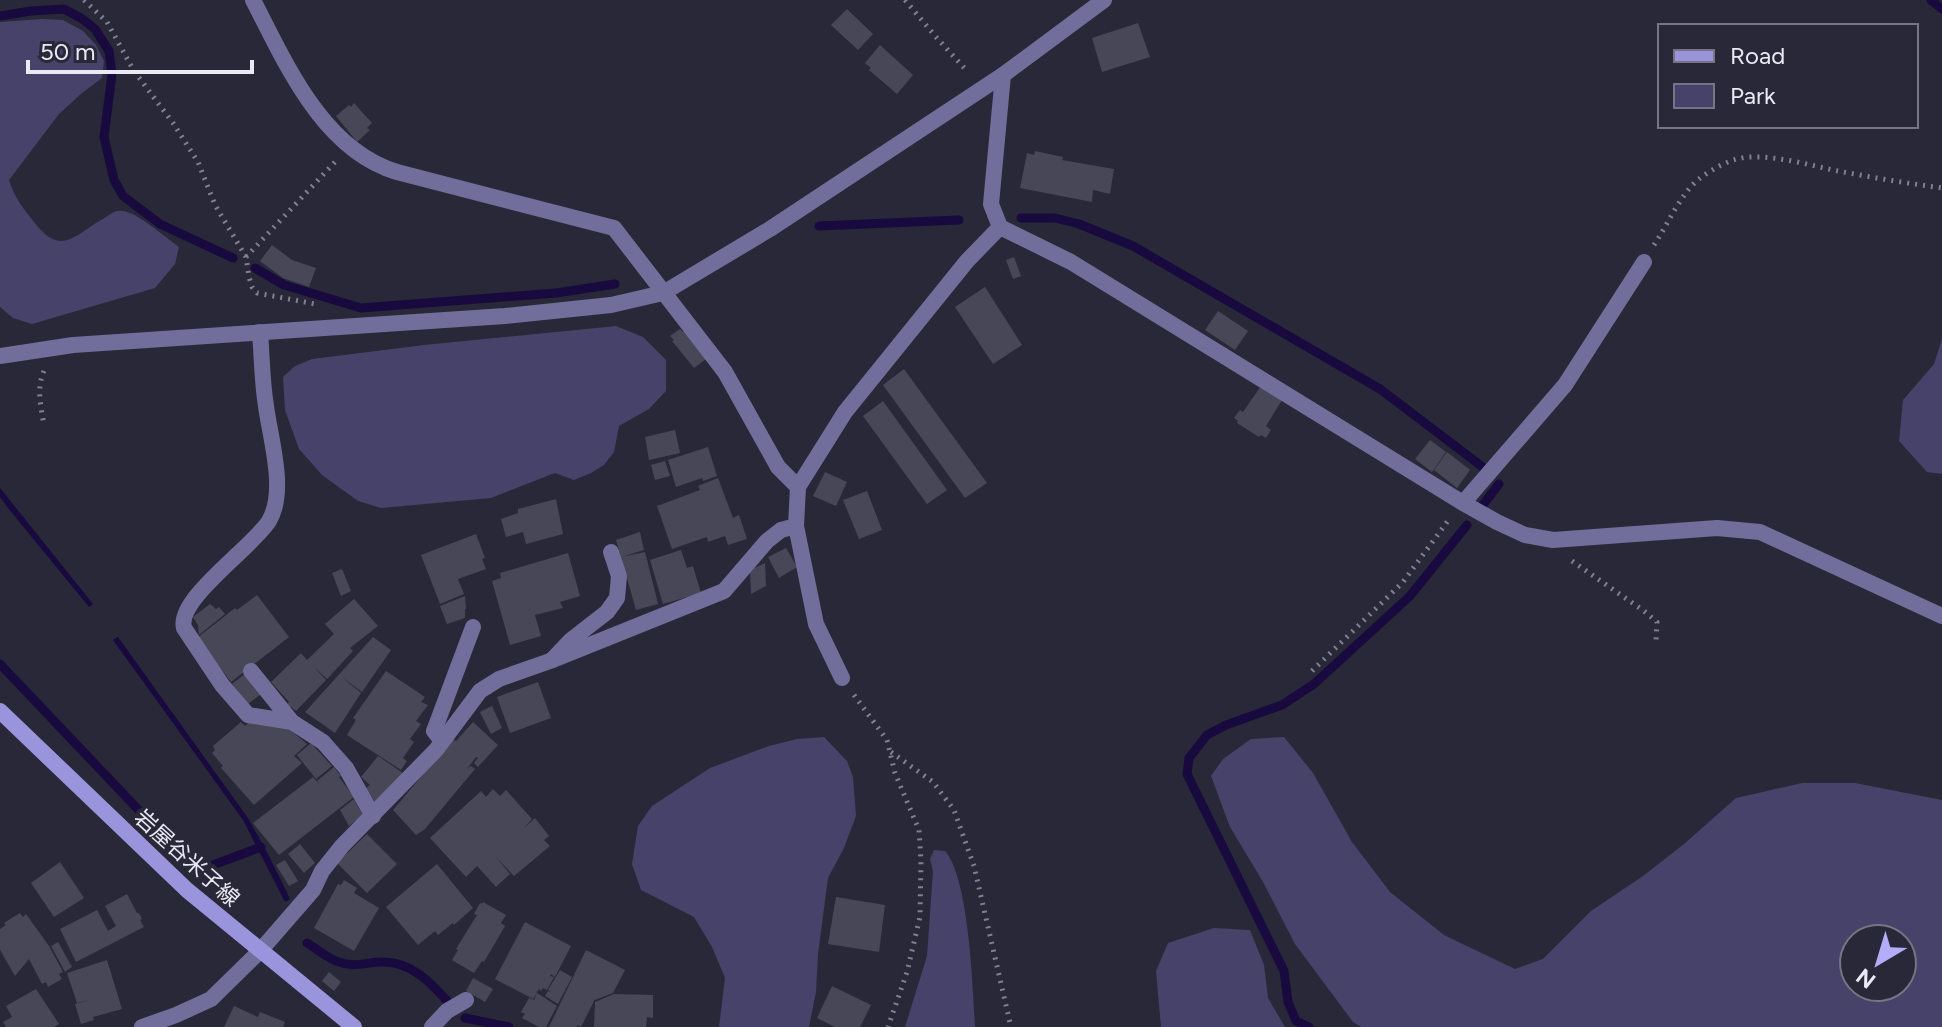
<svg xmlns="http://www.w3.org/2000/svg" width="1942" height="1027" font-family="Figtree,'Noto Sans JP',sans-serif">
<rect width="100%" height="100%" fill="#292838"/>
<path fill="#464269" fill-rule="evenodd" d="M42 19 63 20 83 31 96 45 104 61 102 78 82 93 59 114 9 180C14 197 23 208 34 222 62 259 76 233 106 217 111 214 116 210 122 211 136 211 166 238 179 247L175 264 155 288 32 324 13 318 0 307V22Z
M616 326 643 337 666 360V391L649 409 619 426 614 452 604 465 591 473 574 480 555 473 491 498 381 508 358 501 322 475 299 449 285 410 283 377 295 366 312 359 424 345Z
M1942 339V474L1927 472 1899 441 1903 400 1934 364Z
M824 737 847 761 853 777 856 816 844 848 828 878 818 954 816 992 809 1027H719L725 978 712 947 694 917 641 890 632 864 638 826 652 806 710 768 769 746 797 739Z
M1284 737 1313 773 1352 842 1390 892 1444 935 1515 969 1543 959 1591 911 1643 876 1684 844 1736 798 1802 783H1855L1942 800V1027H1361L1353 1022 1295 944 1263 882 1230 827 1211 776 1223 759 1251 739ZM1854 939H1902V987H1854Z
M934 850 945 851C969 878 973 988 975 1027H905L927 956 933 871 930 859Z
M1214 928 1250 930 1264 965 1268 998 1285 1027H1161L1156 971 1168 943Z"/>
<path fill="#18093f" d="M0 488 93 604 89 607 8 508 0 497Z
M118 637 248 818 269 856 290 899 285 902 243 820 113 640Z"/>
<g fill="none" stroke-linecap="round" stroke-linejoin="round">
<path stroke="#18093f" stroke-width="9" d="M1931 0 1942 9
M0 16 31 11 64 9 81 18 95 29 109 51 112 74 104 137 114 180 123 196 160 224 233 258
M1021 218H1055L1079 224 1133 246 1380 389 1484 468
M819 226 959 220
M255 268 284 285 361 308 556 293 615 284
M1482 506 1499 484
M0 664 187 861 205 868 261 847
M307 943C317 949 328 959 339 962 354 968 367 962 382 962 411 961 431 983 449 1003
M465 1018 509 1027
M1309 1027 1296 1021 1288 1002 1284 971 1187 774 1189 758 1207 735 1226 725 1282 705 1314 684 1410 596 1467 525"/>
</g>
<path fill="#484758" d="M847 9 873 34 858 50 831 25Z
M1138 23 1150 57 1102 72 1092 38Z
M880 45 913 75 897 94 869 70 871 68 865 63Z
M354 103 372 123 367 128 370 130 357 142 336 116 349 105 351 107Z
M1035 151 1063 157 1062 160 1114 169 1110 194 1093 190 1092 202 1020 188 1027 153 1034 155Z
M272 245 292 260 316 268 309 287 283 278 260 261Z
M1014 257 1021 276 1013 279 1006 260Z
M985 287 1022 345 993 364 955 307Z
M1218 311 1248 331 1235 350 1205 330Z
M680 329 683 332 685 330 706 359 694 368 672 341 674 340 670 336Z
M904 369 987 483 965 498 883 385Z
M1261 386 1282 400 1266 426 1271 430 1266 438 1261 435 1259 437 1237 423 1238 421 1234 418 1240 410 1243 412Z
M883 401 947 490 927 504 863 416Z
M675 430 680 453 649 460 645 437Z
M1430 440 1446 452 1432 472 1415 459Z
M708 447 717 476 703 481 702 478 676 487 668 460Z
M1447 452 1470 470 1457 488 1434 470Z
M665 461 670 476 655 480 651 465Z
M825 472 847 482 836 506 813 496Z
M718 478 733 518 739 515 747 539 728 545 725 536 708 542 707 537 672 549 657 506 700 490 698 486Z
M867 491 882 530 859 539 843 500Z
M556 499 563 534 526 544 523 532 506 537 501 519 518 513V509Z
M640 532 644 550 621 557 616 540Z
M476 534 485 558 482 559 486 569 458 579 464 594 440 604 421 555Z
M786 548 797 567 779 578 768 557Z
M681 550 687 568 693 566 701 593 663 604 650 560Z
M645 552 658 604 636 610 621 557Z
M568 553 580 596 560 602 563 608 535 615 541 636 510 645 492 581 501 578 500 573Z
M765 563 766 586 751 594 750 570Z
M342 569 351 591 341 596 332 573Z
M257 595 289 637 231 682 197 638 235 608 237 610Z
M465 596 466 609H465V618L447 624 440 606Z
M354 599 378 626 350 648 353 651 327 679 315 668 326 680 296 711 287 704 289 702 271 682 301 653 307 660 334 634 325 624Z
M210 604 216 609 219 607 225 614 199 635 198 625 193 617Z
M373 637 391 650 362 692 342 677 361 693 335 733 305 712Z
M386 671 425 697 421 702 428 705 416 721 421 724 410 739 414 742 403 758 407 761 401 770 347 735 356 720 353 718Z
M246 673 261 694 248 704 232 684Z
M538 682 551 718 510 733 497 697Z
M492 706 502 728 491 734 480 712Z
M250 721 289 729 307 744 294 756 302 763 254 805 221 768 223 766 212 753 215 750 213 746 241 722 245 726Z
M473 722 498 745 478 767 474 763 478 758 476 757 467 769 471 766 475 769 425 829 416 835 393 810 453 739 456 741Z
M311 743 332 766 316 779 297 755Z
M378 756 403 773 376 804 366 788 370 785 361 777Z
M334 767 341 776 339 777 354 797 279 855 253 823 313 777 321 786 317 781Z
M493 789 500 796 506 790 532 819 524 828 535 818 549 836 544 840 550 846 514 876 495 856 510 874 496 887 477 866 466 877 430 838 481 791 486 797Z
M354 799 363 815 349 826 340 810Z
M367 834 397 864 367 893 337 863Z
M300 844 315 863 304 873 288 854Z
M285 860 298 881 289 886 276 865Z
M60 862 84 898 54 917 31 883Z
M437 864 473 908 454 925 453 923 438 935 435 931 418 945 386 907Z
M344 880 357 888 354 893 379 908 354 951 314 928 338 884 341 885Z
M127 894 137 913H139L142 919 140 920 144 927 76 962 60 929 97 910 108 931 116 926 105 906Z
M836 897 885 905 879 952 828 944Z
M483 902 506 915 501 923 505 926 484 962 482 961 474 973 452 960 458 950 456 949 477 915 474 914 480 903 482 904Z
M20 913 23 917 26 914 49 946 63 972 59 974 62 979 48 987 46 982 42 984 29 959 15 976 0 950V929L6 925 4 923Z
M525 922 571 946 555 977 551 974 550 976 554 977 547 990 543 988 541 991 539 989 537 992 536 991 537 993 533 999 495 979Z
M58 942 72 967 65 972 51 946Z
M586 950 625 970 613 993 595 1000V999L581 1027 577 1025V1027H549Z
M107 960 122 1009 93 1017 94 1020 81 1024 75 1004 93 999 77 1003 67 973Z
M560 970 572 977 558 1004 545 996 548 991 551 992 548 990Z
M329 972 341 982 334 991 322 981Z
M473 978 493 989 485 1002 466 991Z
M832 986 871 1005 860 1027H835L817 1018Z
M36 989 59 1024 54 1027H6L3 1022 12 1017 6 1006Z
M537 993 557 1006 546 1027H539L522 1018 525 1014 521 1012 529 998 534 1000Z
M614 994 653 995V1018L647 1017 646 1027H594L595 1002Z
M234 1006 258 1017 260 1012 285 1022 283 1027H224Z"/>
<g fill="none" stroke-linecap="round" stroke-linejoin="round">
<path stroke="#81808e" stroke-width="5" stroke-dasharray="2 6" stroke-linecap="butt" d="M84 0 107 22 134 71 173 123 198 162 215 205 246 257 249 277 252 287 257 293 315 304
M905 0 936 37 968 72
M1654 245C1667 226 1681 193 1699 179 1712 169 1731 158 1749 157 1777 156 1806 164 1833 170 1869 177 1906 183 1942 188
M246 257 335 162
M44 371C36 388 41 407 44 425
M1572 561 1644 611 1657 622 1656 640
M1312 671 1403 582 1450 518
M854 695 887 740 895 773 919 830 921 861 920 917 907 972 888 1027
M891 752 933 782 954 810 974 866 1011 1027"/>
<path stroke="#726e9b" stroke-width="16" d="M260 332C262 357 262 382 266 406 270 438 287 491 269 521 253 547 176 599 184 628L222 685 248 715 292 722 323 742 346 768 373 816
M552 660 571 640 607 612 617 598 619 576 611 552
M251 671 292 722
M442 741 434 731 473 627
M432 1027 447 1011 466 1000"/>
<path stroke="#726e9b" stroke-width="16" d="M253 0C286 64 323 150 397 172L614 228 725 372 778 467 798 487
M1003 75 991 204 1000 227 1071 262 1463 503 1497 522 1525 535 1553 540 1717 528 1760 532 1942 616
M1463 503 1565 385 1644 262
M842 678 816 624 796 526 798 487 845 412 967 261 1000 227
M142 1027 176 1015 211 999 260 951 313 890 322 871 342 846 436 750 480 691 499 679 550 661 724 591 767 541 781 530 796 526"/>
<path stroke="#726e9b" stroke-width="16" d="M0 356 73 345 505 316 611 305 663 293 770 229 1003 75 1104 0"/>
<path stroke="#9a94dc" stroke-width="16" d="M0 711 187 890 354 1027"/>
</g>
<g text-anchor="middle" dominant-baseline="central" stroke-width="8" stroke-linejoin="round" paint-order="stroke">
<g font-size="22" fill="#eae9f4" stroke="#292838">
<text transform="translate(187 858) rotate(42)">岩屋谷米子線</text>
</g>
</g>
<rect x="1658" y="24" width="260" height="104" fill="#292838" stroke="#767583" stroke-width="2"/>
<rect x="1674" y="50" width="40" height="12" fill="#9a94dc" stroke="#767583" stroke-width="2"/>
<text x="1730" y="64" font-size="24" fill="#eae9f4">Road</text>
<rect x="1674" y="84" width="40" height="24" fill="#464269" stroke="#767583" stroke-width="2"/>
<text x="1730" y="104" font-size="24" fill="#eae9f4">Park</text>
<g transform="translate(1878 963) rotate(218)"><circle r="38" fill="#292838" stroke="#767583" stroke-width="2"/>
<path d="M0-6L14 30L0 20L-14 30Z" fill="#b3adf9"/>
<text y="-12" font-size="22" font-weight="bold" text-anchor="middle" fill="#eae9f4">N</text>
</g>
<path d="M28 60v12h224v-12" fill="none" stroke="#eae9f4" stroke-width="4"/>
<text x="40" y="60" font-size="24" fill="#eae9f4" stroke="#292838" stroke-width="6" paint-order="stroke">50 m</text>
</svg>
